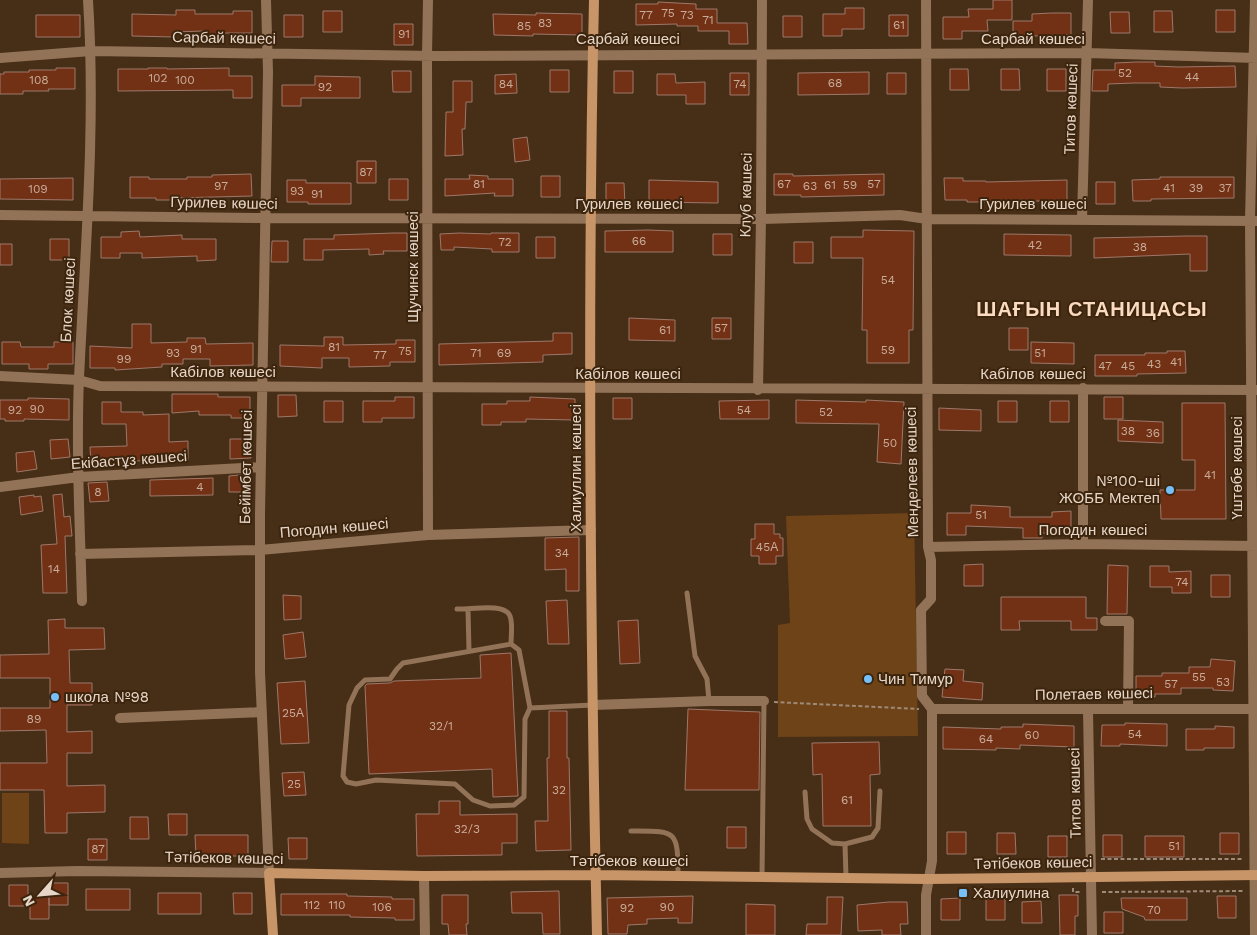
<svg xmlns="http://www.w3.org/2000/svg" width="1257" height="935" font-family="'Work Sans',sans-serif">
<rect width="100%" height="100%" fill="#472e17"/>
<path fill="#6e4317" d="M914 513 918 736 778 737V625L790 623 786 516Z
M2 793H29V844L2 843Z"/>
<path fill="#723114" stroke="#9d786a" d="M993 0H1012V20H987L988 31H962V39H943V17H969L968 9H993Z
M658 2 696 4V9H717V23H747L748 44H729V31H698V26H677V24L636 25V4H658Z
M845 8H864V29H842V36H823V14H845Z
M176 10H195V14H233V11H252V33H223V36H204V31L174 32V37L132 36V14L176 15Z
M1216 10H1235V32H1216Z
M323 11H342V32H323Z
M1154 11H1172L1173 32H1154Z
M1110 12H1129L1130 33H1111Z
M536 13 582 14V35L533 34V36L494 35 493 14 536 15Z
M1052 13H1071V35L1032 36V42H1013V21H1032V14Z
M36 15H80V37H36Z
M284 15H303V37H284Z
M889 15H908V36H889Z
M783 16H802V37H783Z
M394 24H413V45H394Z
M1136 62H1155V66L1179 67 1235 66 1236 87 1182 88 1160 87V83H1134L1108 84V91H1092L1093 70H1115V63Z
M56 68H75V89H48L49 91H23V94H0V74H4V72H29V70H56Z
M148 68H167V69L229 68V76H252V98H233V90L118 91V69H148Z
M950 69H968L969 90H950Z
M1001 69H1019L1020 90H1001Z
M1047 69H1066V91H1047Z
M550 70H569V92H550Z
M392 71H411V92H393Z
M614 71H633V93H614Z
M869 72V94L798 95V73Z
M730 73H749V95H730Z
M887 73H906V94H887Z
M516 74 517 93 495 94V75Z
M657 74H675L676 83 705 82V104H686V95H657Z
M315 76 360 77V98H301V106H282V85H315Z
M453 81H472V102H466L465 129H462L463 155 445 156 446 112H453Z
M527 137 530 160 515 162 513 139Z
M357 161H376V183H357Z
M251 174 252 196 175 198V200H156V198H130V177H149V179H187V177H212V175Z
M774 174H793V176L884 174V195L801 197V195H774Z
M469 175 488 176V179H513V196H494L495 193 445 196V179H470Z
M541 176H560V197H541Z
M1160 177H1234V198L1151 199V201H1133L1132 180 1160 179Z
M73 178V200L0 199V179Z
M944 178H963V181H986V182L1067 180V201H1015V204H996V202H967V200H945Z
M389 179H408V200H389Z
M287 180H306V183H351V204H308V202H287Z
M649 180 718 182V203L649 202Z
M1096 182H1115V204H1096Z
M606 183H624L625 205H606Z
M648 230 673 231V252H605V231Z
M863 230 914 231 913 330H909V363H867V330H862L863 258H831V237H863Z
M139 231 140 237 182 235V239H216V260L197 261V256L142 258V253H120V258H101V237H121V232Z
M394 233H407V251H383L384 254 369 255V249L323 250V260H304V239H334V235Z
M459 233 491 234V233H519V252H492V249L454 247V250H441L440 234Z
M713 234H732V255H713Z
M1004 234 1071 235V256L1004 255Z
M1186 236H1207V271H1190V254L1094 258V238Z
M536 237H555V258H536Z
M50 239H69V260H50Z
M272 241H288V262H271Z
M794 242H813V263H794Z
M0 244H12V265H0Z
M629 318 675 320V341L629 340Z
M712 318H731V339H712Z
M132 324H151V343L187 342V338H205L206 344 253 343V365L210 366V359H183V364H162V367L115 370V368H90V346L132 348Z
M1009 328H1028V350H1009Z
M553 333H572V354L543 355V362L439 365V344L553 341Z
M324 337H343V345L396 344V340H415V362H390V366L349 367V358H322V368L280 366V345L324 346Z
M2 342H20L21 347H54V342H73V364H48V369H29V364H2Z
M1031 342 1074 343V364L1031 363Z
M1167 351H1185L1186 373 1137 374V376H1095V355H1145V353H1167Z
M172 394H218V397H250V418H231V415H199V411L172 413Z
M278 395H296L297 416 278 417Z
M395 397H414V418H382V422H363V401H395Z
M530 397 575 399V420L526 419V422H501V425H482V404H507V401H530Z
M1104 397H1123V419H1104Z
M28 398 69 399V420L24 419V421H5V419H0V400H28Z
M613 398H632V419H613Z
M769 400V419H720L719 401Z
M796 400 866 402V400L904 402 901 464 877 462 879 424 796 423Z
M324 401H343V422H324Z
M998 401H1017V422H998Z
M1050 401H1069V422H1050Z
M102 402H121V412H143V415L169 414V442L188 441V460L131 461V464L114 465V464H91L90 447 127 446 126 424H102Z
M1182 403H1225L1226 519H1161L1160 490H1195V460H1182Z
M939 408 981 410V431L939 430Z
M1118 420 1163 422V443L1118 441Z
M68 439 70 457 51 459 50 440Z
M230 439H250L251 458 230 459Z
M34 451 37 469 17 472 16 453Z
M250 474V492H229V476Z
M213 478V495L150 496V480Z
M107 482 109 501 90 502 88 483Z
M62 494 64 517 70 516 72 536H65L67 593H43L41 545 57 544 53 495Z
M34 495V497L41 496 43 511 21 515 19 497Z
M971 505 1010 507V517H1052V512L1071 511V533H1042V538H1023V528L966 526V535H947V513H971Z
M755 524H774V534H780V538H783V556H776V564H759V556H751V539H755Z
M579 537V591H566V569L545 570V538Z
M983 564V586H964V565Z
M1108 565 1128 566 1127 614H1107Z
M1150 566H1169V572L1191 571V593H1172V587H1150Z
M1211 575H1230V597H1211Z
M283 595 301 596V619L284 620Z
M1001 597H1086V618H1097V630H1071V621H1019L1020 630H1001Z
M567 600 569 644H548L546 601Z
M65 619V628H104L105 649 69 650 70 683H92V705H67V732L92 731V753H67V786L105 785V812L67 813V833H45L44 790H0V763H47L46 730 0 731V708H50V678H0V655L49 654 48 620Z
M638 620 640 663 620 664 618 621Z
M303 632 306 657 285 659 283 635Z
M511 653 518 796 493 797 492 769 369 774 365 686 367 684 390 683 394 681 481 678 480 655Z
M1211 659 1235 661 1233 691 1213 690V688H1181V694H1155V697H1136V676H1162V673H1189V667H1210Z
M945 669 964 670 963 681 983 683 982 700 942 697Z
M305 681 309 743 281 744 277 683Z
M688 709 760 712 759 790H685Z
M549 711H567V758H569L571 850 536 851 535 821H548L547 758H549Z
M1125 723 1167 724V746L1120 744V746H1101L1102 725H1125Z
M1023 724 1074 726V747L1020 745V749L996 748V750L943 749V727L1001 729V727H1023Z
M1215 726 1234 727V748H1204V750H1186V729H1215Z
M879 742 880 774 870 775 871 826H823L822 774 813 775 812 743Z
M304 772 306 795 284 796 282 773Z
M439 801H460V815L517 814V843H502V855L417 856 416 814H439Z
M168 814H187V835H169Z
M130 817H148L149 839H130Z
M727 827H746V848H727Z
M947 832H966V854H947Z
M997 833H1015L1016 854H997Z
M1220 833H1239V854H1220Z
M195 835H248V856H196Z
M1103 835H1122V857H1103Z
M1048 836H1067V857H1048Z
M1145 836H1184V857H1145Z
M288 838H307V859H289Z
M88 839H107V860H88Z
M49 883H68V905H49Z
M9 885H28V897H49V919H30V906H9Z
M86 889H130V910H86Z
M559 891 560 934H543L542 913H512L511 892Z
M158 893H201V914H158Z
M233 893H252V914H234Z
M281 894H347V896L392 897V899H414V920H395V918L350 917V915H281Z
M442 895H468V924H466L467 935H449L448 924H442Z
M1059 895H1078V916H1075V935H1060Z
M693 896 692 923H678V918L647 919V924L628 925 627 934H608L607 898Z
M1217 896H1236V918H1218Z
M827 897H843L841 935H806L807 924H827Z
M960 898V920H941V899Z
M1121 898H1187V920H1145L1144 917 1122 909Z
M986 899H1005V920H986Z
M1041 901 1042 923H1022V902Z
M889 902H907L908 924H900L901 935H882V930L858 931 857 905Z
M746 904 775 905V935H746Z
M1104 912H1123V933H1104Z"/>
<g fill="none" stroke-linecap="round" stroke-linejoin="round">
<path stroke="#9e8a78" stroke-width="2" stroke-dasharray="4 2.5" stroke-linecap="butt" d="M774 702 919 709
M1101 859H1243
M1074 868V860H1081
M1073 888V892H1082
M1102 892 1245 891"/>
<path stroke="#927357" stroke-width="5" d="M687 593 695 656 707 679 709 701
M457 609C469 610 505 602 510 616 513 624 511 636 511 644
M468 610 469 651
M511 644 519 650 530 708 525 719 524 797 514 805 490 806 473 800 455 784 376 780 356 784 347 782 343 776 349 705 357 688 365 680 390 679 397 669 403 663Z
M530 708 593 705
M805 792 807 819 812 829 832 843 845 844 846 877
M631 831C676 831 678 829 678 876
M845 844 872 837 878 828 880 791
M762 877 764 701"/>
<path stroke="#927357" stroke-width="10" d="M926 0 928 547 931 560V599L921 610 922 696 932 709V861L926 895V935
M0 58 91 51 436 56 1087 53 1257 58
M0 215 265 218 761 219 900 215 927 219 1257 221
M1082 219 1088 0
M0 376 79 380 100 386C485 389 871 389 1257 390
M1083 388V544
M758 390 761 219 762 0
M0 487 79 477 261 467
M428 535 427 56 428 0
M928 547 1083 544 1257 546
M80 554 260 550 428 535 591 530
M82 601C80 527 76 452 79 378 85 252 96 126 88 0
M1105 621H1129L1128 708
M593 705 709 701H764
M932 709H1257
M1088 710 1092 935
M120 718 261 712
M0 873 77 871 269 873 260 672V514L268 72 266 0
M424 876 425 935
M1255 935 1250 221 1255 0"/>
<path stroke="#c79568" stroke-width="10" d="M594 0C587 312 590 623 597 935
M273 935 269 873 424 876 595 875 928 879 1257 875"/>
</g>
<g fill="#76c0f7" stroke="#3c240d" stroke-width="2">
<circle cx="1170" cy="490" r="5"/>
<circle cx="868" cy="679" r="5"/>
<circle cx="55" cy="697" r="5"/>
<rect x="958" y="888" width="10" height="10" rx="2.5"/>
</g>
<g text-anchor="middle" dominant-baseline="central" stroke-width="4" stroke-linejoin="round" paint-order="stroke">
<g font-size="12" fill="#c9ad9b">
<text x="668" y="13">75</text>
<text x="646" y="15">77</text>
<text x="687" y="15">73</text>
<text x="708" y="20">71</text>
<text x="545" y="23">83</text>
<text x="899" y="25">61</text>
<text x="524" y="26">85</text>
<text x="404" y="34">91</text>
<text x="1125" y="73">52</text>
<text x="1192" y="77">44</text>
<text x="158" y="78">102</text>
<text x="39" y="80">108</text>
<text x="185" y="80">100</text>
<text x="835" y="83">68</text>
<text x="506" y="84">84</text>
<text x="740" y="84">74</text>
<text x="325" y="87">92</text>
<text x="366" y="172">87</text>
<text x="479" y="184">81</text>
<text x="784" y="184">67</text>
<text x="874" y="184">57</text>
<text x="830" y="185">61</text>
<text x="850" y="185">59</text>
<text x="221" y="186">97</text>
<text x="810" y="186">63</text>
<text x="1169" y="188">41</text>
<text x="1196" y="188">39</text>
<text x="1225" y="188">37</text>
<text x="38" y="189">109</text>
<text x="297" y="191">93</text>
<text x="317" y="194">91</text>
<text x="639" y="241">66</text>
<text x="505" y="242">72</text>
<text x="1035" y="245">42</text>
<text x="1140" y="247">38</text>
<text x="888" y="280">54</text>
<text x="721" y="328">57</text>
<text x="665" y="330">61</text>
<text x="334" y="347">81</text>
<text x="196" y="349">91</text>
<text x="888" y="350">59</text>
<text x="405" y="351">75</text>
<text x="173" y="353">93</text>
<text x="476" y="353">71</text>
<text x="504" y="353">69</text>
<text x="1040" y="353">51</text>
<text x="380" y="355">77</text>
<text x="124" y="359">99</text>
<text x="1176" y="362">41</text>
<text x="1154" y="364">43</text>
<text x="1105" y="366">47</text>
<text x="1128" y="366">45</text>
<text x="37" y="409">90</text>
<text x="15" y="410">92</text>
<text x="744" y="410">54</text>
<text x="826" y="412">52</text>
<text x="1128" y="431">38</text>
<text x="1153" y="433">36</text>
<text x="890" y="443">50</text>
<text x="1210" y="475">41</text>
<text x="200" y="487">4</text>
<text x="98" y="492">8</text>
<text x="981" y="515">51</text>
<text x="767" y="547">45А</text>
<text x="562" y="553">34</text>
<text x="54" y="569">14</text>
<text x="1182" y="582">74</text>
<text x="1199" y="677">55</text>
<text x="1223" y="682">53</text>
<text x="1171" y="684">57</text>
<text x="293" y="713">25А</text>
<text x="34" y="719">89</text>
<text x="441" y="726">32/1</text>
<text x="1135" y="734">54</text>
<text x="1032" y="735">60</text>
<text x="986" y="739">64</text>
<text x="294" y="784">25</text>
<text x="559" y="790">32</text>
<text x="847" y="800">61</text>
<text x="467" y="829">32/3</text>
<text x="1174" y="846">51</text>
<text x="98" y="849">87</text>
<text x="312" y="905">112</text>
<text x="337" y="905">110</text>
<text x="382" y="907">106</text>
<text x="667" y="907">90</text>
<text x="627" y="908">92</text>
<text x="1154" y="910">70</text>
</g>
<g font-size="15" fill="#e6d6c8" stroke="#3c240d">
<text transform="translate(224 38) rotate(1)">Сарбай көшесі</text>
<text x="628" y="39">Сарбай көшесі</text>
<text x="1033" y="39">Сарбай көшесі</text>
<text transform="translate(1071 109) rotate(-88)">Титов көшесі</text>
<text transform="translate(746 195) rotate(-89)">Клуб көшесі</text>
<text transform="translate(224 203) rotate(1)">Гурилев көшесі</text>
<text x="629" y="204">Гурилев көшесі</text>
<text x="1033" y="204">Гурилев көшесі</text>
<text transform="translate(413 267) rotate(-90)">Щучинск көшесі</text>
<text transform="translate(68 300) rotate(-87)">Блок көшесі</text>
<text x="223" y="372">Кабілов көшесі</text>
<text x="628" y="374">Кабілов көшесі</text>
<text x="1033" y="374">Кабілов көшесі</text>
<text transform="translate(129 460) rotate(-4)">Екібастұз көшесі</text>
<text transform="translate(246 467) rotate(-89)">Бейімбет көшесі</text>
<text transform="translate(576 468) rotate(-90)">Халиуллин көшесі</text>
<text transform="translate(1237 468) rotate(-90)">Үштөбе көшесі</text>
<text transform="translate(912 472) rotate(-91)">Менделеев көшесі</text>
<text transform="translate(334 528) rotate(-5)">Погодин көшесі</text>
<text x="1093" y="530">Погодин көшесі</text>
<text transform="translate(1094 694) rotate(-1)">Полетаев көшесі</text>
<text transform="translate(1075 793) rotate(-91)">Титов көшесі</text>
<text transform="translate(224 858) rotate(1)">Тәтібеков көшесі</text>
<text x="629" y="861">Тәтібеков көшесі</text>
<text transform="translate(1033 863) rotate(-1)">Тәтібеков көшесі</text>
</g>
<g font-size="15" fill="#e6d6c8" stroke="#3c240d" text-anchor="start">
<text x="1160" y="481" text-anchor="end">№100-ші<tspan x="1160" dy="17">ЖОББ Мектеп</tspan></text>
<text x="878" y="679">Чин Тимур</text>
<text x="65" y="697">школа №98</text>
<text x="973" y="893">Халиулина</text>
</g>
<g font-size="20" font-weight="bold" letter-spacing="1" fill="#fbdbbf" stroke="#3c240d">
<text x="1092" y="309">ШАҒЫН СТАНИЦАСЫ</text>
</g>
</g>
<g transform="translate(40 895) rotate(243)" stroke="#3c240d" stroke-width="4" paint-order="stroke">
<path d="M0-4L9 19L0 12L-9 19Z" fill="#e6d6c8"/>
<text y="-8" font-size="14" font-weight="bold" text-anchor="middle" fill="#e6d6c8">N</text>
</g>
</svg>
